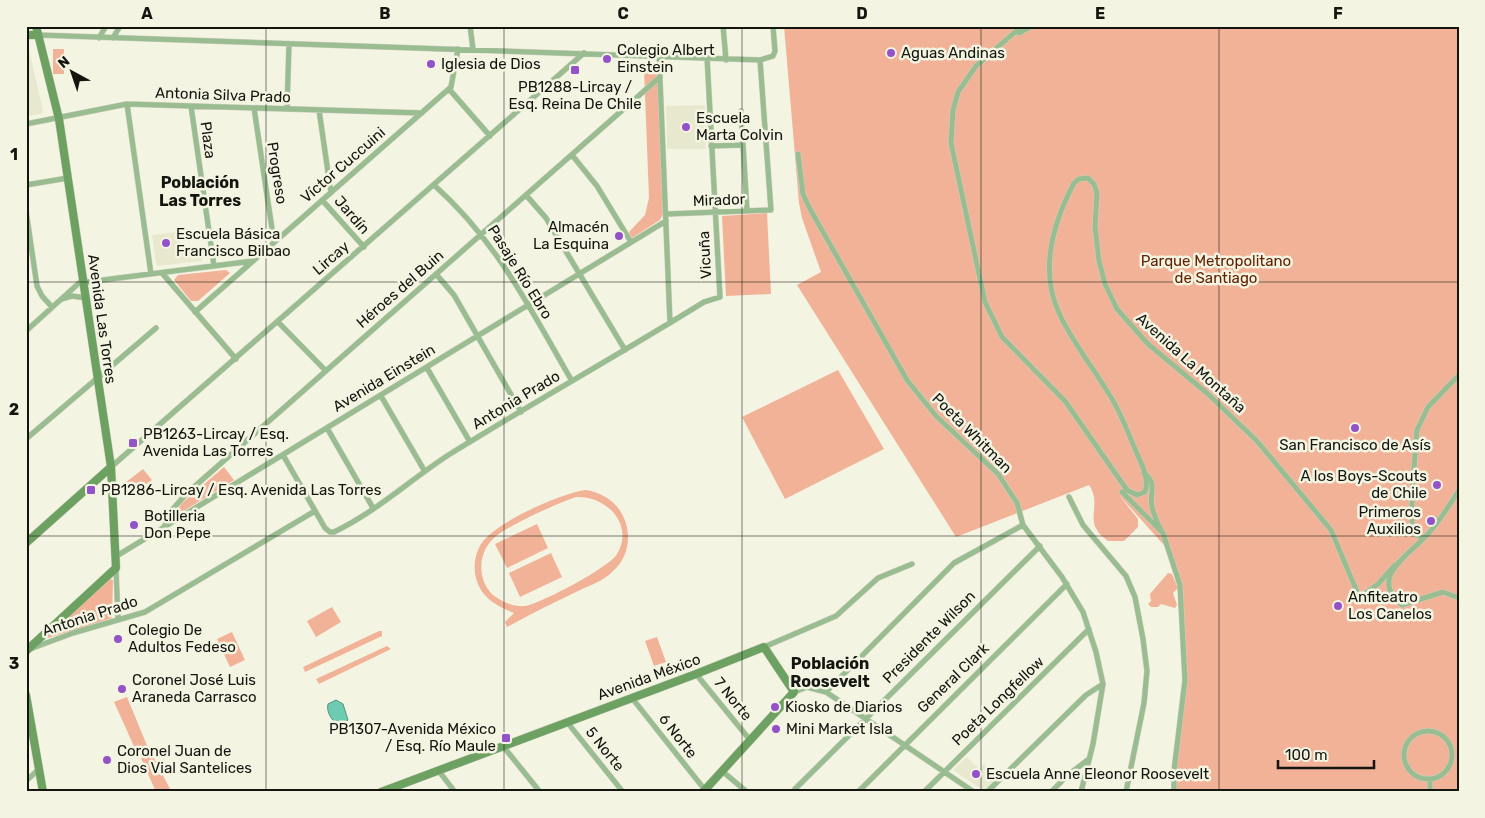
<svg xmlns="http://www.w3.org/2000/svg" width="1485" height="818" font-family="Rubik,sans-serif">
<rect width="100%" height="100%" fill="#f4f4e2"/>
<path fill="#e8e8cf" d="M26 48 29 51 43 110 41 114 26 116Z
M705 105 706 149H667L666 106Z
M177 232 180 254 203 251 204 257 201 261 158 266 156 263 152 235Z
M967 757 979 769 984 764 998 778 985 792 953 770Z"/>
<path fill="#f2b297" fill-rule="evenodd" d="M784 26H1459V792H1177V765L1187 679 1182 586 1172 554 1118 494 1138 519V527L1124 541H1108C1104 538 1099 534 1097 530 1088 517 1101 502 1089 485L956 537 797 285 821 272 802 218 799 203Z
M53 49H64V74H53Z
M659 64 663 214 660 220 632 238 629 232 645 215 649 198 644 69Z
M767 213 771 294 726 296 722 216Z
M226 270 230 273 198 301H191L174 280 178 275Z
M838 370 884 449 785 499 742 417Z
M224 467 234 480 174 517 182 503Z
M143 469 152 480 134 494 125 483Z
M586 490C603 493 617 502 624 518 632 536 628 558 613 571 605 580 591 585 580 590 555 602 531 614 507 627L505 622 514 613C497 606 481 598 476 578 473 567 475 554 481 544 494 523 561 493 586 490ZM576 497C606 495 635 525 617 554 610 567 540 604 525 606 514 607 502 602 493 595 477 580 477 552 495 537 509 525 558 503 576 497Z
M537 524 548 548 507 568 495 544Z
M551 553 562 577 520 597 509 573Z
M1168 573 1172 574 1178 588 1173 593 1177 605 1175 608 1161 604 1158 607H1151L1148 604 1151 601 1150 594Z
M110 579 113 580 112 618 48 638 47 635Z
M332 607 341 622 316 637 307 621Z
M379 631H382V636L305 672 303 667Z
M232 632 245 660 230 667 217 639Z
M657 637 666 662 654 666 645 641Z
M387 646 391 649 319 684 316 679Z
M127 697 148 748 137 753 114 702Z
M152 754 171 791 156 792 141 758Z"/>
<path fill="#6ccbb0" stroke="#529480" d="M336 700 343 704 348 720 340 725C332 722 326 712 328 704Z"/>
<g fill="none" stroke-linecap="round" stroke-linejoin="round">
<defs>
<path id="street" d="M470 26 473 49
M723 26 726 60
M1022 26 976 66 958 92 953 110 951 143 985 302 1002 337 1065 401 1127 490 1137 495 1145 492C1150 478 1140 461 1135 449 1127 430 1120 411 1109 394 1093 367 1072 342 1059 313 1039 270 1053 223 1074 183L1079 179 1088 178 1094 184 1097 193 1095 227 1099 261 1105 284 1117 309 1148 344 1208 394 1257 441 1331 530 1358 594 1363 595 1378 584 1395 565
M1019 33 1032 26
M38 35 760 60 773 56 775 51 773 26
M99 38 106 26
M113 38 120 26
M659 55 670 323
M449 89 490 136
M127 104 151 274
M191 106 214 266
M254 108 274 242
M287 109 289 44
M319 110 331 193
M741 111 747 211
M26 124 127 104 422 113
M711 146 743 145
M798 154 803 194 810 209 907 380 936 416 998 474 1017 503 1023 525 1062 577 1083 612 1096 652 1103 684 1093 744 1081 792
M572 155 597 186 631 242
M26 185 68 178
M434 185C498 242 530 309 572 381
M526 195 546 218 625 350
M322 200 364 247
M26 211 37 286 42 296 52 307
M667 214 771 210 760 60
M162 273 236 359
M436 274 454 295 521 412
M62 299 72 296 86 298
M195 312 451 87 458 49
M278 322 326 371
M26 331 79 283 253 261
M427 368 470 442
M381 396 424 470
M327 428 373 508
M26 439 156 328
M283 455 325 528 330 532H334C376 512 411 479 450 454 534 402 620 354 704 302L720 297 707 57
M111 467 584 53
M1144 473C1158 483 1149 493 1152 507 1154 515 1157 522 1161 530
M1459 490C1449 506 1440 521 1427 535 1410 554 1367 578 1402 605L1443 592 1459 598
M1122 492 1163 533 1180 585 1185 680 1174 771V792
M1069 497 1083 525 1126 576 1135 597 1143 639 1147 671 1144 703 1126 792
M164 527 173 509 186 494 660 77
M1424 538 1416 535 1412 525V493L1417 430 1428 407 1459 375
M115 557 666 221
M116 568 118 620
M764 647 836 616 878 578 912 564
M30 649 73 633 145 612 315 511
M696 674 750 740
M794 692 807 687 826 692 974 792
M826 692 954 563 1023 525
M632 698 705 790
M567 722 623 792
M1404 755a24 24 0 1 1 48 0a24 24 0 1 1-48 0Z
M503 746 540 792
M438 770 455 792
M722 771 747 792
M1430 779V792
M26 781 39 769
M795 789 1040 546
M858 792 1067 584
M924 792 1089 629
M987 792 1086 695 1103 684
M1051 792 1068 775 1089 759
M1457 792 1459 790"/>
<path id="secondary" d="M26 35H38
M26 543 111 467
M26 651 116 568 111 467 59 119 36 26
M26 695 43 792
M381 792 696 674 764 647 794 692 703 792"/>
</defs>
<use href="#street" stroke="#d0d0c0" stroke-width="6"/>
<use href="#secondary" stroke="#d0d0c0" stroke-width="9"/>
<use href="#street" stroke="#99bd91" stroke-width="5"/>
<use href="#secondary" stroke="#6ca161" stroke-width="8"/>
</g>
<path fill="none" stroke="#14150f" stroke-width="1" stroke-opacity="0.55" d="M266 26V792M504 26V792M742 26V792M981 26V792M1219 26V792M26 282H1459M26 536H1459"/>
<g fill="#9352c7" stroke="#f4f4e2" stroke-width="2">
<circle cx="891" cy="53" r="5"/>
<circle cx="607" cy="59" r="5"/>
<circle cx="431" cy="64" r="5"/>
<rect x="570" y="65" width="10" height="10" rx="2.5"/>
<circle cx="686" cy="127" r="5"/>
<circle cx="619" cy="236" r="5"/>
<circle cx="166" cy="243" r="5"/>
<circle cx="1355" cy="428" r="5"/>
<rect x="128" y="438" width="10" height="10" rx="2.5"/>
<circle cx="1437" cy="485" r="5"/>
<rect x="86" y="485" width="10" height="10" rx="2.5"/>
<circle cx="1431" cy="521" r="5"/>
<circle cx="134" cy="525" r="5"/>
<circle cx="1338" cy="606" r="5"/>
<circle cx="118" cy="639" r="5"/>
<circle cx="122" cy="689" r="5"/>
<circle cx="775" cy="707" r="5"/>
<circle cx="776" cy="729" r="5"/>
<rect x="501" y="733" width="10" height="10" rx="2.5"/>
<circle cx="107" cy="760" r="5"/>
<circle cx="976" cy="774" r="5"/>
</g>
<g text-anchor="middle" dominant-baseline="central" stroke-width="5" stroke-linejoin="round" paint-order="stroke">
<g font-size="15" fill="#14150f" stroke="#f4f4e2" text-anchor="start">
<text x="617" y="50">Colegio Albert<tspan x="617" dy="17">Einstein</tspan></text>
<text x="901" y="53">Aguas Andinas</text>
<text x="441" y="64">Iglesia de Dios</text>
<text x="575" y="87" text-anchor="middle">PB1288-Lircay /<tspan x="575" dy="17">Esq. Reina De Chile</tspan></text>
<text x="696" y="118">Escuela<tspan x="696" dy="17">Marta Colvin</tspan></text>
<text x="609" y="227" text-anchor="end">Almacén<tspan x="609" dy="17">La Esquina</tspan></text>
<text x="176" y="234">Escuela Básica<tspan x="176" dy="17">Francisco Bilbao</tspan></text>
<text x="143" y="434">PB1263-Lircay / Esq.<tspan x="143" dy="17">Avenida Las Torres</tspan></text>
<text x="1355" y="445" text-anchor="middle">San Francisco de Asís</text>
<text x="1427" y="476" text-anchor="end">A los Boys-Scouts<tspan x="1427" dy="17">de Chile</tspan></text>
<text x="101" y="490">PB1286-Lircay / Esq. Avenida Las Torres</text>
<text x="1421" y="512" text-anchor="end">Primeros<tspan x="1421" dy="17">Auxilios</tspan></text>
<text x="144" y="516">Botilleria<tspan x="144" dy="17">Don Pepe</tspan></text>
<text x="1348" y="597">Anfiteatro<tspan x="1348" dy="17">Los Canelos</tspan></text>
<text x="128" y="630">Colegio De<tspan x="128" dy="17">Adultos Fedeso</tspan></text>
<text x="132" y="680">Coronel José Luis<tspan x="132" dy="17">Araneda Carrasco</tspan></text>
<text x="785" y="707">Kiosko de Diarios</text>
<text x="496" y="729" text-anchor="end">PB1307-Avenida México<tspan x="496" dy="17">/ Esq. Río Maule</tspan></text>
<text x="786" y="729">Mini Market Isla</text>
<text x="117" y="751">Coronel Juan de<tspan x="117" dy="17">Dios Vial Santelices</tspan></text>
<text x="986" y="774">Escuela Anne Eleonor Roosevelt</text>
</g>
<g font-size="15" fill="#14150f" stroke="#f4f4e2">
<text transform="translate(223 95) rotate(2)">Antonia Silva Prado</text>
<text transform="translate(208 140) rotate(82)">Plaza</text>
<text transform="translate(343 165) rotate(-41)">Víctor Cuccuini</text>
<text transform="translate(277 173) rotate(81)">Progreso</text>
<text transform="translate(719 200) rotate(-2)">Mirador</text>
<text transform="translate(352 215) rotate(49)">Jardín</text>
<text transform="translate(705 255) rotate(-93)">Vicuña</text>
<text transform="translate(331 258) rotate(-41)">Lircay</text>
<text transform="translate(520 272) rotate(58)">Pasaje Río Ebro</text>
<text transform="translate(400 289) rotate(-41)">Héroes del Buin</text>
<text transform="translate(102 319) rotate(82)">Avenida Las Torres</text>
<text transform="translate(1191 363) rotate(42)">Avenida La Montaña</text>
<text transform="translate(384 378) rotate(-31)">Avenida Einstein</text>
<text transform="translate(516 400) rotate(-31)">Antonia Prado</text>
<text transform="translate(972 433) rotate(45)">Poeta Whitman</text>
<text transform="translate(90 616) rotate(-18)">Antonia Prado</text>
<text transform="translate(929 637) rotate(-45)">Presidente Wilson</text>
<text transform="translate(649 677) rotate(-20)">Avenida México</text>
<text transform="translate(953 678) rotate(-44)">General Clark</text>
<text transform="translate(733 699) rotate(51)">7 Norte</text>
<text transform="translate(998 701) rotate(-44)">Poeta Longfellow</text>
<text transform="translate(678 736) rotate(52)">6 Norte</text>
<text transform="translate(605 749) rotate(51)">5 Norte</text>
</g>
<g font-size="15" fill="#622100" stroke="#f4f4e2">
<text x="1216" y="261">Parque Metropolitano<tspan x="1216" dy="17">de Santiago</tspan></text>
</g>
<g font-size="16" font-weight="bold" fill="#14150f" stroke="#f4f4e2">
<text x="200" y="182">Población<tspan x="200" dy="18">Las Torres</tspan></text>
<text x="830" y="663">Población<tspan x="830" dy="18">Roosevelt</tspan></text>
</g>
</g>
<rect width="1485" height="818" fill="none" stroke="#f4f4e2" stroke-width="55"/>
<g transform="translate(72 72) rotate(320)" stroke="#f4f4e2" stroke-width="4" paint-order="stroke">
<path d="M0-4L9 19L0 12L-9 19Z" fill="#14150f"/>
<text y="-8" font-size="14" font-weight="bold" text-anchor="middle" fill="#14150f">N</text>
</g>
<path d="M1278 760v8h96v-8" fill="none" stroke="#14150f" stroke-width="2.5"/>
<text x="1285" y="760" font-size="15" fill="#14150f" stroke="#f4f4e2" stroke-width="4" paint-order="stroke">100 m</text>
<rect x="28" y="28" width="1430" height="762" fill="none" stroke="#14150f" stroke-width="2"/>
<g font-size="16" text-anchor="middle" font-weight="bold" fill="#14150f">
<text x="147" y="19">A</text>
<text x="385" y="19">B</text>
<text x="623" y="19">C</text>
<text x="862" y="19">D</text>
<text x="1100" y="19">E</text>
<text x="1338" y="19">F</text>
<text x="14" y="160">1</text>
<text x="14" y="415">2</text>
<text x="14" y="669">3</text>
</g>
</svg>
